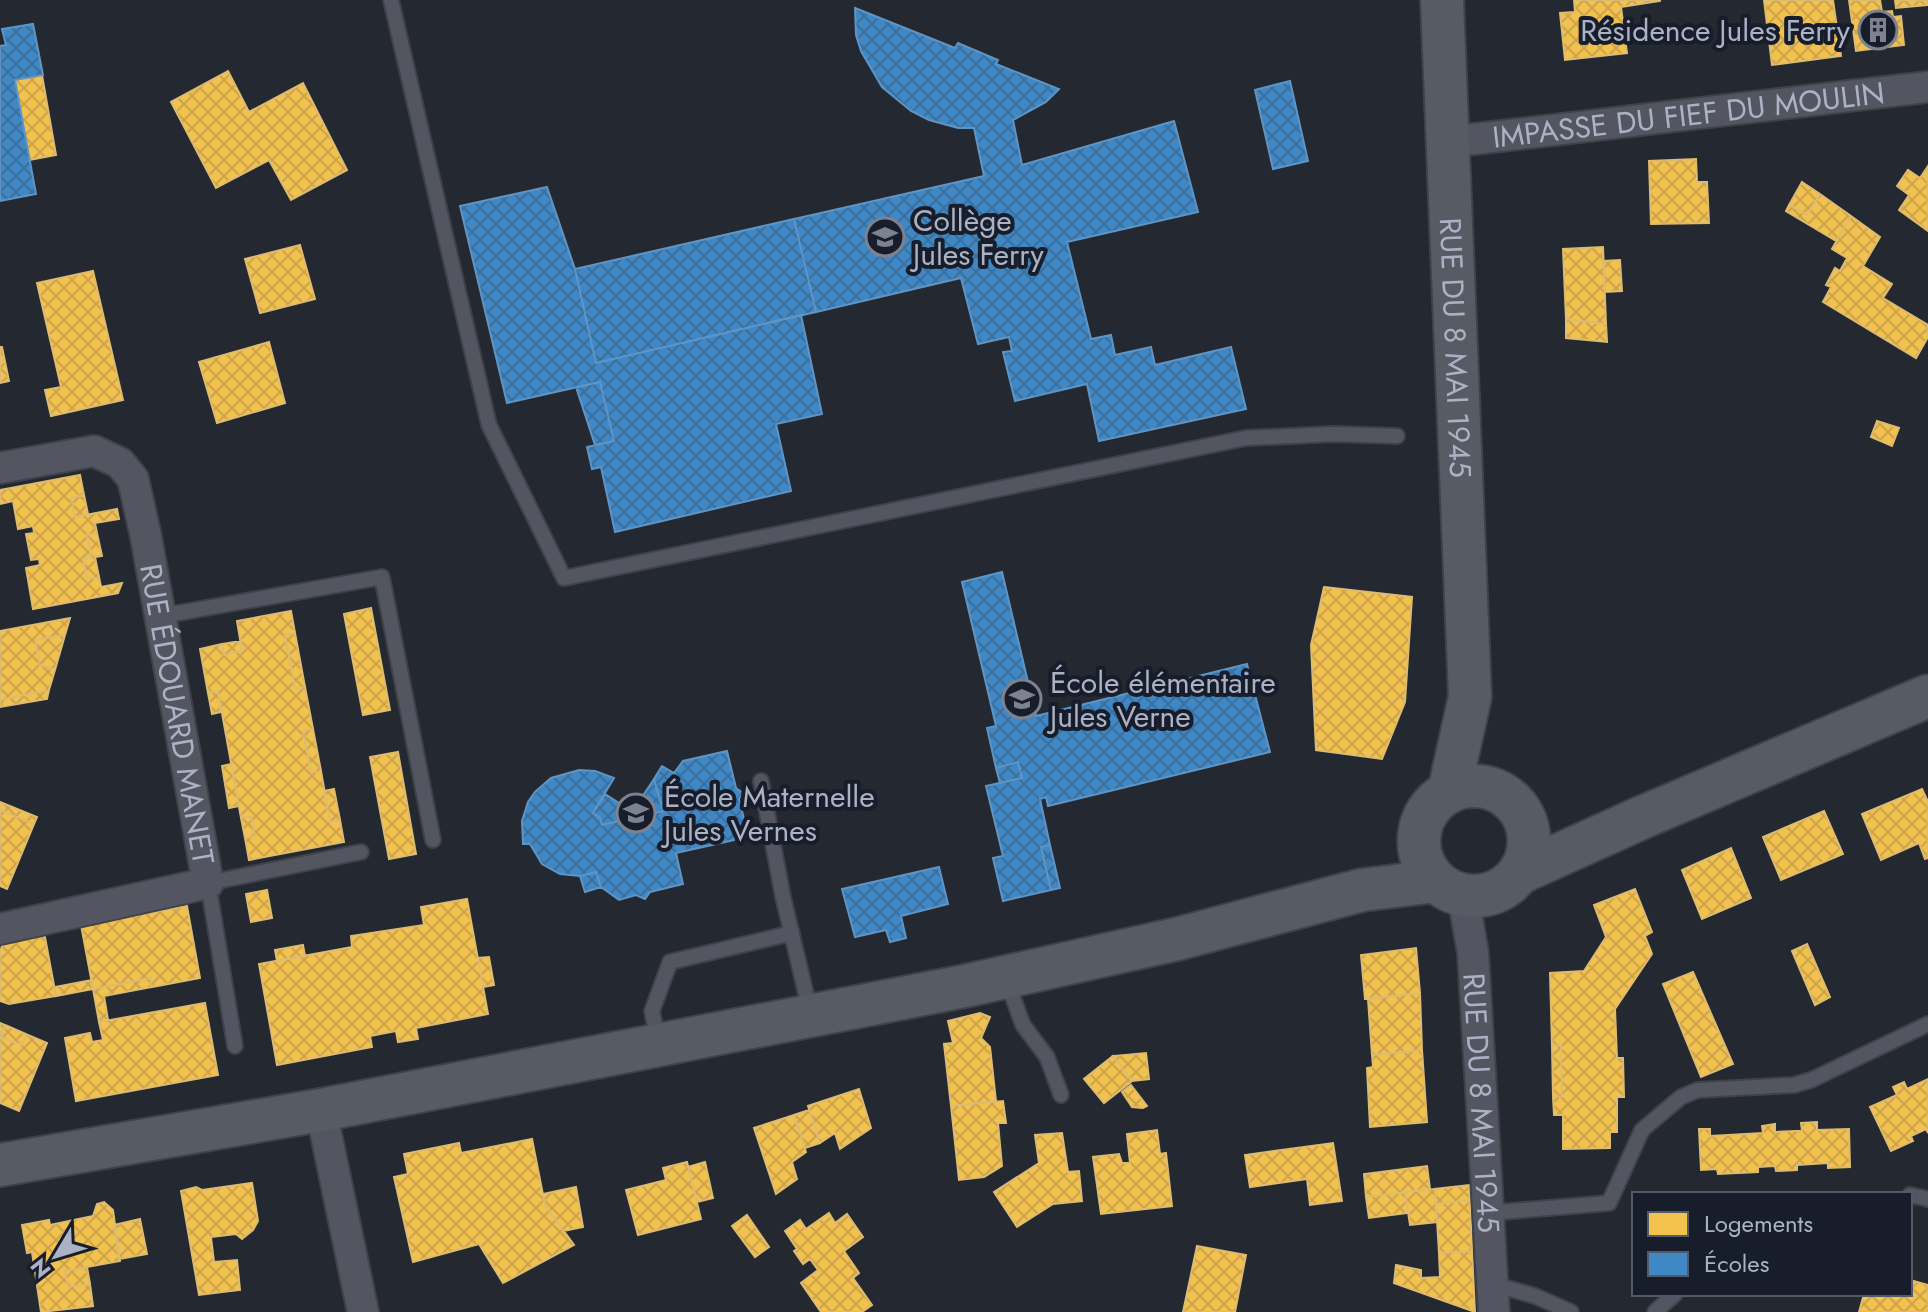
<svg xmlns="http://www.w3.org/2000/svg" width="1928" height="1312" font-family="Jost,sans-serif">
<defs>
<pattern id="homes-cross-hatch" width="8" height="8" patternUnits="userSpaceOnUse" patternTransform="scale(2)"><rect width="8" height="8" fill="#f2c14e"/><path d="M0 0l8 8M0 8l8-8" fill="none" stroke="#cca54a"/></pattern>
<pattern id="schools-cross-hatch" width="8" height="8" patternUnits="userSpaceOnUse" patternTransform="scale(2)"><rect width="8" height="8" fill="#3f88c5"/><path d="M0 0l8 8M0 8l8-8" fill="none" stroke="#3b6f9c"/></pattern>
</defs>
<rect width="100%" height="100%" fill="#242830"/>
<path fill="url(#homes-cross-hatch)" stroke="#ddbc71" stroke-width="2" d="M1574 0H1660V1L1621 7 1627 53 1565 60 1560 13 1575 12Z
M1764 0H1833L1841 56 1772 65Z
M1849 0H1880L1882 12 1892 11 1893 17 1901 16 1904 45 1856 51Z
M1895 0H1928V5L1896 8Z
M228 71 249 112 303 83 347 170 291 200 269 160 216 188 171 102Z
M42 75 56 155 29 160 15 80Z
M1696 159 1697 182H1707L1709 223 1651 224 1649 161Z
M1928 166V231L1899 210 1909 195 1897 186 1908 170 1920 178Z
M1802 182 1820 194 1807 215 1789 205Z
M1820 194 1851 216 1836 241 1786 211 1789 205 1807 215Z
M1851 216 1880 237 1863 266 1892 284 1883 298 1928 325V337L1916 358 1823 302 1831 287 1826 285 1835 268 1840 271 1847 258 1832 249Z
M300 245 315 299 260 313 245 259Z
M1603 247 1606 324 1566 319 1563 249Z
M1620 260 1622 291 1605 292 1604 261Z
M93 271 123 400 51 416 45 390 61 387 37 283Z
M1566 319 1606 324 1607 342 1566 338Z
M269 342 285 403 217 423 199 362Z
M0 347H2L9 381 0 383Z
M1877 421 1899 428 1892 446 1871 437Z
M80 475 84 495 71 498 75 517 117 509 119 519 95 523 97 533 87 535 91 557 83 559 87 579 99 577 101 587 122 583 118 593 33 609 26 568 40 565 39 559 31 560 26 534 34 533 33 526 18 529 13 501 0 504V490Z
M84 495 88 514 75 517 71 498Z
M97 533 102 556 95 557 99 577 87 579 83 559 91 557 87 535Z
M1324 587 1412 597 1405 702 1382 759 1316 750 1311 645Z
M371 608 390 710 363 715 344 614Z
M291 611 295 633 285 635 295 689 305 687 313 729 303 731 311 773 321 771 330 822 340 820 344 842 249 860 245 838 255 836 251 817 241 818 218 691 208 693 200 649 222 644 224 655 242 651 237 621Z
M70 618 65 635 35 640 40 665 55 670 49 690 0 700V631Z
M295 633 305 687 295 689 285 635Z
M65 635 55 670 40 665 35 640Z
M241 641 242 651 224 655 222 644Z
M49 690 47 699 0 707V700Z
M218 691 221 712 212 714 208 693Z
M313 729 321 771 311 773 303 731Z
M398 752 416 854 389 859 370 757Z
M231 764 239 806 229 808 222 766Z
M334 789 340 820 330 822 324 791Z
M1922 789 1928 802V858L1925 859 1919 843 1881 860 1862 814Z
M0 802 37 817 34 824 0 810Z
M0 810 34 824 7 889 0 886Z
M1824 811 1843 854 1781 880 1763 837Z
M251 817 255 836 245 838 241 818Z
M1731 848 1751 898 1702 919 1682 870Z
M1635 889 1652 932 1645 936 1652 954 1615 1009 1617 1058H1623L1624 1097H1617V1132H1610V1148L1563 1149V1115H1554L1553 1097 1562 1096 1561 1045 1552 1046 1550 973 1584 971 1606 937 1594 905Z
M267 890 272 918 251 922 246 894Z
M467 899 488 1014 416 1028 418 1039 398 1042 396 1031 370 1036 372 1047 277 1065 259 964 352 947 351 936 424 925 421 907Z
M187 906 200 978 152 987 151 978 93 989 81 925Z
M44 932 56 996 9 1004 0 1001V951L5 939Z
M1807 944 1830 997 1815 1005 1792 951Z
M303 945 305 956 277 961 275 950Z
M1416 948 1420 993 1365 999 1361 955Z
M489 957 494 985 483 987 478 958Z
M1693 972 1733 1064 1701 1077 1663 984Z
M151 978 152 987 104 996 108 1020 99 1022 93 989Z
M92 980 93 989 56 996 55 987Z
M1420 993 1422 1050 1372 1055 1368 999Z
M205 1003 218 1075 76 1101 65 1038 90 1033 92 1042 103 1040 99 1022Z
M980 1013 990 1017 981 1038 990 1047 996 1101 951 1106 944 1044 953 1043 948 1021Z
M0 1023 5 1025 1 1037 22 1045 26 1034 47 1043 19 1111 0 1103Z
M5 1025 26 1034 22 1045 1 1037Z
M1561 1045 1562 1096 1553 1097 1552 1046Z
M1422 1050 1427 1122 1370 1127 1367 1068 1373 1067 1372 1055Z
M1146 1053 1149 1079 1132 1081 1113 1056Z
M1113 1056 1132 1081 1104 1103 1084 1079Z
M1928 1079V1133L1926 1129 1911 1136 1913 1141 1891 1151 1870 1107 1897 1095 1893 1087 1904 1082 1907 1089Z
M1131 1085 1147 1106 1143 1108 1132 1107 1122 1092Z
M859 1089 871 1128 840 1149 835 1133 820 1143 808 1106Z
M1003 1101 1006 1123H998L1002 1166 984 1177 959 1180 951 1106Z
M809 1110 820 1143 805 1148 794 1115Z
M794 1115 806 1152 792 1162 797 1179 776 1194 754 1128Z
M1817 1122V1130L1849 1129 1850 1167 1828 1168V1163L1797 1165V1170L1776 1171 1775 1166 1758 1167V1172L1718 1174 1717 1169 1701 1170 1699 1129H1710V1136L1763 1133 1762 1126 1775 1124V1132L1795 1131H1802L1801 1123Z
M1157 1130 1160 1154 1166 1153 1172 1206 1101 1214 1093 1157 1119 1154 1122 1163H1130L1127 1134Z
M1062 1133 1068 1172 1079 1171 1082 1201 1053 1204 1017 1227 994 1192 1039 1163 1035 1135Z
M532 1139 545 1205 574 1245 503 1283 479 1244 413 1262 394 1177 408 1174 404 1154 459 1143 461 1153Z
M1333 1143 1342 1201 1310 1205 1307 1179 1250 1187 1245 1155Z
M687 1162 701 1219 638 1235 626 1190 666 1180 663 1168Z
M705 1162 713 1198 697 1202 688 1167Z
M1427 1166 1430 1189 1366 1197 1364 1174Z
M252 1183 258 1221 253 1230 242 1239 236 1234 211 1237 214 1262 237 1260 240 1290 199 1295 181 1191 196 1187 202 1190Z
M1469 1185 1470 1200 1436 1204 1435 1189Z
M576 1187 583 1227 564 1231 545 1205 543 1194Z
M1435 1189 1437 1222 1410 1225 1405 1192Z
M1405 1192 1408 1213 1369 1218 1366 1197Z
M1470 1200 1472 1251 1439 1253 1436 1204Z
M104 1202 113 1210 120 1261 65 1271 68 1287 90 1284 93 1306 41 1312 32 1252 27 1253 22 1225 49 1220 50 1225 93 1216 97 1204Z
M829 1213 835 1223 847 1214 863 1237 844 1251 859 1273 853 1278 872 1305 862 1312H821L801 1283 818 1270 810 1259 803 1264 794 1251 797 1249 785 1231 800 1220 806 1229Z
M747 1215 769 1247 755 1257 732 1226Z
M140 1219 147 1254 119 1259 114 1225Z
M1197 1246 1246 1255 1235 1312H1183Z
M1472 1251 1475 1312 1394 1283 1396 1265 1421 1270V1278L1440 1277 1439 1253Z
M87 1267 90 1284 68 1287 65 1271Z
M1910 1280 1928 1285V1312H1859L1864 1294H1910Z"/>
<path fill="url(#schools-cross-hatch)" stroke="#5f95c5" stroke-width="2" d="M855 8 955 48 958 43 998 60 996 64 1059 89 1046 102 1013 120 1022 165 1174 121 1198 212 1067 242 1091 339 1111 335 1115 355 1151 347 1155 365 1231 347 1246 409 1099 441 1087 384 1015 401 1003 352 1012 351 1009 337 978 344 961 278 816 312 794 219 984 176 974 128H958L929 120 911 111 882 87 861 51 856 35Z
M33 24 43 75 15 80 36 194 0 201V46L6 45 2 29Z
M1290 81 1308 161 1273 169 1255 90Z
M547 187 575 269 596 363 801 315 822 414 776 424 791 491 615 532 601 467 592 469 587 447 614 441 600 382 507 403 460 206Z
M794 219 816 312 596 363 575 269Z
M600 382 614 441 595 445 576 387Z
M1002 572 1036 716 1247 664 1270 752 1048 806 1046 797 1040 799 1050 845 1041 847 1051 890 1003 901 993 858 1003 856 986 786 1022 778 1018 762 996 768 987 728 996 726 962 582Z
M727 751 736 788 743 793 739 799 745 823 734 840 676 853 683 884 650 892 645 899 636 895 619 900 601 887 596 872 580 876 560 874 542 864 530 844H523L522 821 528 802 535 792 551 778 579 770 595 771 614 778 593 813 600 818 602 825 663 811 654 779 662 766 674 773 683 761Z
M1018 762 1022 778 1000 783 996 768Z
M654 779 663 811 602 825 600 818 593 813 605 794 619 803 642 797Z
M1050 845 1060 888 1051 890 1041 847Z
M939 867 948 904 901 916 906 938 890 942 886 930 855 937 842 889Z
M596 872 601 887 585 892 580 876Z"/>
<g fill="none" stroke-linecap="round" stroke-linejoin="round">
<defs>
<path id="lane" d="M391 0 489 425 564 578 1246 438 1334 434 1397 436
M161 616 382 577 433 840
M761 781 783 897 810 1011
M1007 981 1023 1025 1047 1057 1061 1095
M658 1041 652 1011 670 962 792 933
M235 1046 208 883 361 852
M1910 1195 1928 1199
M1488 1213 1609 1203 1642 1130 1681 1097 1698 1090 1794 1085 1811 1080 1928 1024
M1493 1284 1535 1296 1571 1312
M1655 1312 1675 1294"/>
<g id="street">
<path id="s1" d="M1448 142 1928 87"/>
<path id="s2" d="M0 468 94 451 120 463 133 479 146 537 208 883 0 929"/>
<path id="s3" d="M1463 896 1473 953 1494 1312"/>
<path d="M321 1110 363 1312"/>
</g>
<g id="secondary">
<path id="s4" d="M1442 0 1470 697 1449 792"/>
<circle cx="1474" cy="841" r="55"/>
<path d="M1519 873 1643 817 1928 696"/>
<path d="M0 1165 321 1110 965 986 1177 939 1362 890 1436 881"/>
</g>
</defs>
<use href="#lane" stroke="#404249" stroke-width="18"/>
<use href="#street" stroke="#404249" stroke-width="34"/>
<use href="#secondary" stroke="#404249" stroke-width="46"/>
<use href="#lane" stroke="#535660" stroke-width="14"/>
<use href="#street" stroke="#535660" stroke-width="30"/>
<use href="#secondary" stroke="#575b64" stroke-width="42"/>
</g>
<defs>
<symbol id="building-ring" viewBox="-11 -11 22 22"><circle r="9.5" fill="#171d2b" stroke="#7c8290" stroke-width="1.5"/><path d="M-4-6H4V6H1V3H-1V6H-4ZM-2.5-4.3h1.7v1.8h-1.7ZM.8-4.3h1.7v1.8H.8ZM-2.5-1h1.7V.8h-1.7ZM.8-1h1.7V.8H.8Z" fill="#7c8290"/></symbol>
<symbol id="school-ring" viewBox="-11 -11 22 22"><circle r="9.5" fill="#171d2b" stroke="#7c8290" stroke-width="1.5"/><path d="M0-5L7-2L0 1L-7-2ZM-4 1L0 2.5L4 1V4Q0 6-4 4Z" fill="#7c8290"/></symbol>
</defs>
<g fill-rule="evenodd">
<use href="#building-ring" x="1856" y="8" width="44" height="44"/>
<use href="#school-ring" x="863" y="215" width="44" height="44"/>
<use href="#school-ring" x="1000" y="677" width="44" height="44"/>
<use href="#school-ring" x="614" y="791" width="44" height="44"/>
</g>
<g text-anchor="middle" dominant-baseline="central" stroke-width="8" stroke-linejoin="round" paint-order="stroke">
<g font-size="30" fill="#abb2c4" stroke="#171d2b" text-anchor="start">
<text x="1850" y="30" text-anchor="end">Résidence Jules Ferry</text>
<text x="913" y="220">Collège<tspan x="913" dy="34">Jules Ferry</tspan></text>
<text x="1050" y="682">École élémentaire<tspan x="1050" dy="34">Jules Verne</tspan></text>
<text x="664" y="796">École Maternelle<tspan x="664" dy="34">Jules Vernes</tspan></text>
</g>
<g font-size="30" fill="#abb2c4" stroke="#171d2b">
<text stroke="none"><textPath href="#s1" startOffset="242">IMPASSE DU FIEF DU MOULIN</textPath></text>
<text stroke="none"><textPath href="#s4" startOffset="348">RUE DU 8 MAI 1945</textPath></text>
<text stroke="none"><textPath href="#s2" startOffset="384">RUE ÉDOUARD MANET</textPath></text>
<text stroke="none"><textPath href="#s3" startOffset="208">RUE DU 8 MAI 1945</textPath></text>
</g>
</g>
<rect x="1632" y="1192" width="280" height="104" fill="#171d2b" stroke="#525968" stroke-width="2"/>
<rect x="1648" y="1212" width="40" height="24" fill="#f2c14e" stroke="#525968" stroke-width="2"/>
<text x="1704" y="1232" font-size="24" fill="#abb2c4">Logements</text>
<rect x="1648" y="1252" width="40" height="24" fill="#3f88c5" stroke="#525968" stroke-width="2"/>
<text x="1704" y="1272" font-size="24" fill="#abb2c4">Écoles</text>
<g transform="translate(56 1256) rotate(232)" stroke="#171d2b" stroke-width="6" paint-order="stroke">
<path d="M0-6L14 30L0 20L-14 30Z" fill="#abb2c4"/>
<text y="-12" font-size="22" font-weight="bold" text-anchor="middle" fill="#abb2c4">N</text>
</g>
</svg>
